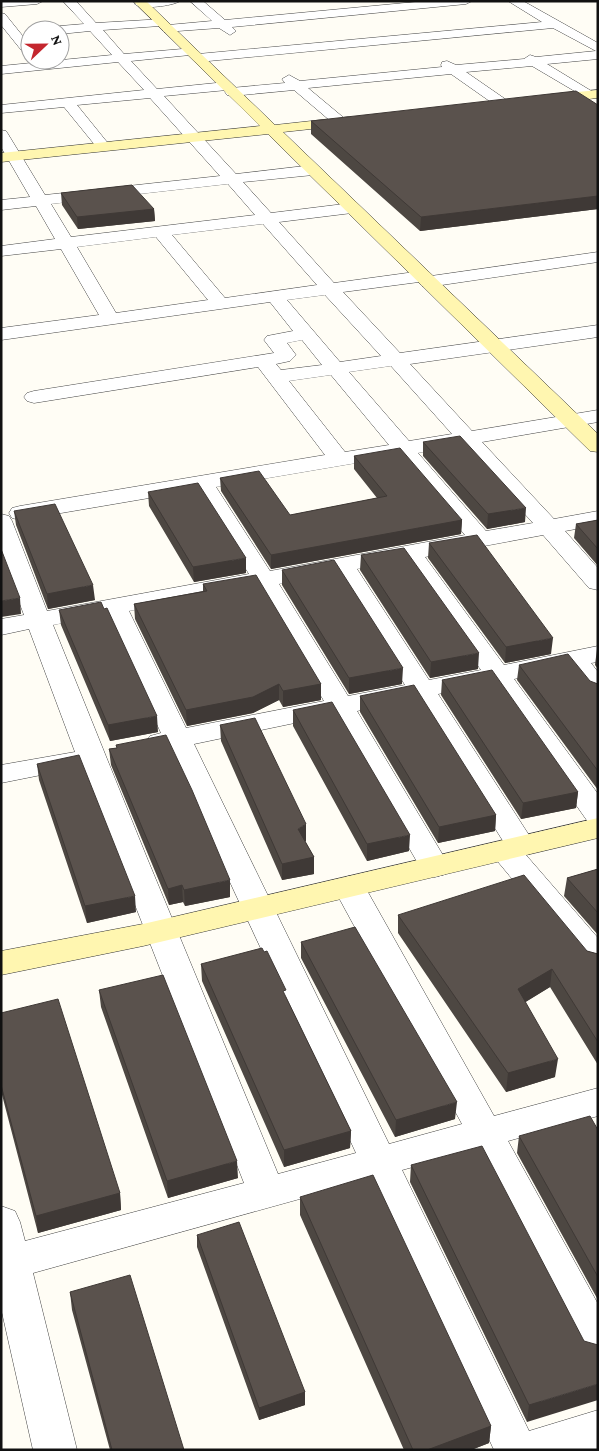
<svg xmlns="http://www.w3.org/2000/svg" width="599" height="1451" font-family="'Crimson Pro',serif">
<rect width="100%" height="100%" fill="#fffdf5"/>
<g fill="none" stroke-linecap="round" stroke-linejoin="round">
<defs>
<path id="street" d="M1 1H43L37 4 1 7Z
M63 1H76L96 23 164 19 166 22 160 26 103 30 124 54 194 48 196 51 190 55 131 61 157 89 226 82 231 83 233 86 231 88 285 83 282 79 289 75 300 81 442 67 441 65 442 62 447 61 456 65 524 59 530 55 536 57 596 51 553 28 198 62 192 58 198 54 542 22 508 1H523L598 43V59L547 64 593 92 595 95 593 98 588 99 532 66 466 72 508 101 510 104 508 107H498L451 74 308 88 344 118 346 121 344 124H334L294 90 232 96 227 95 225 92 227 90 164 96 236 174 313 165 318 167 321 170 318 173 313 175 243 182 271 213 352 203 358 205 360 208 358 211 352 213 279 222 334 283 422 271 428 272 431 276 598 252V262L428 287 422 286 419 282 343 292 400 353 598 325V337L410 364 472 431 598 410V422L482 442 554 519 598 511V525L565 531 598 568V590L589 588 543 535 425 557 504 665 598 646V662L591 663 598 672V698L589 696 567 668 514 679 598 794V824L588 822 491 684 438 694 536 846 532 853 526 855 598 938V972L586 968 494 857 490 850 494 843 503 841 414 699 357 711 450 867 446 874 435 877 424 874 333 715 194 744 389 1144 462 1124 333 887 338 880 349 876 360 880 365 887 494 1116 598 1088V1116L508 1141 598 1304V1362L583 1357 476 1150 402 1170 529 1431 598 1410V1450H494L368 1180 33 1273 77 1450H33L1 1308V1206L15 1211 20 1222 25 1241 244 1183 81 767 1 783V765L75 752 29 629 1 635V619L24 615 1 553V514L9 516 12 521 47 611 249 574 196 490 20 520 12 518 9 513 12 508 20 506 325 455 258 367 34 403 27 401 24 397 27 393 34 391 274 353 264 340 267 336 293 331 270 302 1 340V328L99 315 61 249 1 256V246L55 239 36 206 1 210V200L30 197 1 147V130L6 131 8 134 45 195 220 176 150 98 77 105 111 147 109 150H99L64 107 1 113V105L144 90 118 62 1 74V66L112 55 90 31 60 34V30H54L60 26 84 24ZM228 184 255 215 71 237 51 204ZM263 224 317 285 225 298 172 235ZM156 237 208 300 116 313 77 247ZM325 295 381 356 340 362 287 300ZM302 340 322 365 281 370 276 364 290 361 296 355 287 343ZM391 366 452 434 409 441 349 372ZM331 375 389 445 345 452 289 381ZM462 445 533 523 486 531 418 453ZM398 456 465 535 270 571 216 487ZM404 561 481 670 429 680 357 569ZM335 573 405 685 348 696 279 584ZM257 588 324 701 186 728 129 611ZM106 615 161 733 150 736 146 742 150 748 160 750 168 749 356 1153 278 1174 147 858 53 625Z
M138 1H180C173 6 141 10 135 4Z
M190 1H203L225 20 426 1H472L466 4 232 27 236 31 230 35 219 28 164 32 162 29 164 26 168 25 212 21Z
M1 13 5 14 30 45V57L26 56 1 25Z"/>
<path id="secondary" d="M133 1H146L275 125 348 117 353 118 355 121 353 124 348 125 283 132 598 434V452L590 451 268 134 1 162V153L260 126Z
M598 90V98L547 103 540 99 547 95Z
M598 818V838L143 946 1 975V951L143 924Z"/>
</defs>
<use href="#street" stroke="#444" stroke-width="1"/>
<use href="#secondary" stroke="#333" stroke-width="1"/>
<use href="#street" fill="#fff" fill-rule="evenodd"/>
<use href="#secondary" fill="#fff6b0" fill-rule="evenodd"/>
</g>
<path fill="#4d4742" d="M598 105V209L420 231 311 134V121Z
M61 193 154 209 155 221 78 229 62 205Z
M423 442 525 522 487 529 423 456Z
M354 456 462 520 461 534 271 569 221 491 220 478 290 515 377 498 354 469Z
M148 492 246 573 194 582 149 506Z
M14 511 95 600 48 609 16 525Z
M598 520V566L574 538 576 524Z
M429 543 551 654 505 663 428 558Z
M361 555 478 669 430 678 360 570Z
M282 570 402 684 349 694 282 585Z
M203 584 321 684V700L283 707 279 700 253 713 187 726 135 619 134 604 203 591Z
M59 610 158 732 110 741 61 625Z
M597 649H598V669L595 665Z
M519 665 598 684V790L517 680Z
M442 680 578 792 576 808 521 819 441 695Z
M360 696 496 815 495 831 438 843 360 712Z
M293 710 409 851 367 861 293 726Z
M220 725 306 841H305L314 857V874L282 880 221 741Z
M116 745 230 897 185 906 183 902 169 905 111 765 109 749 117 748Z
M37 764 136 912 87 923 39 780Z
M598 869V935L564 896 567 878Z
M398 915 587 951 598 954V1065L550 987 525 1002 555 1077 506 1092 398 933Z
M301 942 455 1119 395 1137 301 958Z
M201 964 286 997 351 1131 350 1148 284 1167 202 981Z
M99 990 238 1178 168 1198 101 1007Z
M1 1013 120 1193 121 1210 38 1233 1 1091Z
M598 1130V1300L517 1153 519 1136Z
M411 1165 584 1341 527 1422 410 1182Z
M300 1197 491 1426 489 1443 471 1450H404L300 1215Z
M197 1235 305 1392V1405L259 1420 197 1247Z
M70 1292 184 1450H110L72 1310Z"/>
<path fill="#3f3936" d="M598 196V209L420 231 421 217Z
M154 209 155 221 78 229 77 217Z
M526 508 525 522 487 529 488 514Z
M462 520 461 534 271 569V555Z
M246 558V573L194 582 193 567Z
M93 585 95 600 48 609 47 594Z
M20 598 21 614 1 617V601Z
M553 638 551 654 505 663 506 647Z
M479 653 478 669 430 678 431 662Z
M403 668 402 684 349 694V678Z
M279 684V700L253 713 187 726 186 710Z
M321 684V700L283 707V691Z
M157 716 158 732 110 741 108 725Z
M578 792 576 808 521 819 523 803Z
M496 815 495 831 438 843 439 827Z
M306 824V841L298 846V829Z
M410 835 409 851 367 861V844Z
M314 857V874L282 880V864Z
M230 880V897L185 906 184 890Z
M182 885 183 902 169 905 168 889Z
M135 896 136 912 87 923 85 906Z
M552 969 550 987 516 1008 518 989Z
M558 1059 555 1077 506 1092 508 1073Z
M457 1102 455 1119 395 1137 396 1120Z
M351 1131 350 1148 284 1167V1150Z
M237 1161 238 1178 168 1198 167 1181Z
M120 1193 121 1210 38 1233 36 1216Z
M598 1384V1400L527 1422 529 1405Z
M305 1392V1405L259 1420V1408Z
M491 1426 489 1443 471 1450H427Z"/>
<path fill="#5a524d" stroke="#3f3936" d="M576 91 598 105V196L421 217 311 121Z
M132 185 154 209 77 217 61 193Z
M460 436 526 508 488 514 423 442Z
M400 448 462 520 271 555 220 478 259 471 290 515 387 496 354 456Z
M198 483 246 558 193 567 148 492Z
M55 504 93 585 47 594 14 511Z
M598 520V549L576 524Z
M477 535 553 638 506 647 429 543Z
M404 548 479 653 431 662 361 555Z
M1 549 20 598 1 601Z
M334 560 403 668 349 678 282 570Z
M256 575 321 684 283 691 279 684 253 697 186 710 134 604 207 591 203 584Z
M101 602 104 609 107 608 157 716 108 725 59 610Z
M568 654 590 681 598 684V771L519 665Z
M492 670 578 792 523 803 442 680Z
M414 685 496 815 439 827 360 696Z
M332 702 410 835 367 844 293 710Z
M255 718 306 824 298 829 314 857 282 864 220 725Z
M166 735 192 790 230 880 184 890 182 885 168 889 109 749 117 748 116 745Z
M79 755 135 896 85 906 37 764Z
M598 869V913L567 878Z
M524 875 587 951 598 954V1042L552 969 518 989 558 1059 508 1073 398 915Z
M355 927 457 1102 396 1120 301 942Z
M262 948 264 952 267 951 286 990 283 991 351 1131 284 1150 201 964Z
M163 975 237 1161 167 1181 99 990Z
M58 999 120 1193 36 1216 1 1085V1013Z
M590 1116 598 1130V1277L519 1136Z
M482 1146 584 1341 598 1345V1384L529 1405 411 1165Z
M373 1175 491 1426 427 1450H413L300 1197Z
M239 1222 305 1392 259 1408 197 1235Z
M130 1275 184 1450H112L70 1292Z"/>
<rect width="599" height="1451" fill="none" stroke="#111111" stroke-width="5"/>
<g transform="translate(45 45) rotate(68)"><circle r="24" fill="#ffffff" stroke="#a0a0a0"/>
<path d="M0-4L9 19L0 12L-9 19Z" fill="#c4262e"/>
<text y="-8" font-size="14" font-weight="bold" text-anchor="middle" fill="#111111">N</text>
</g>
</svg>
